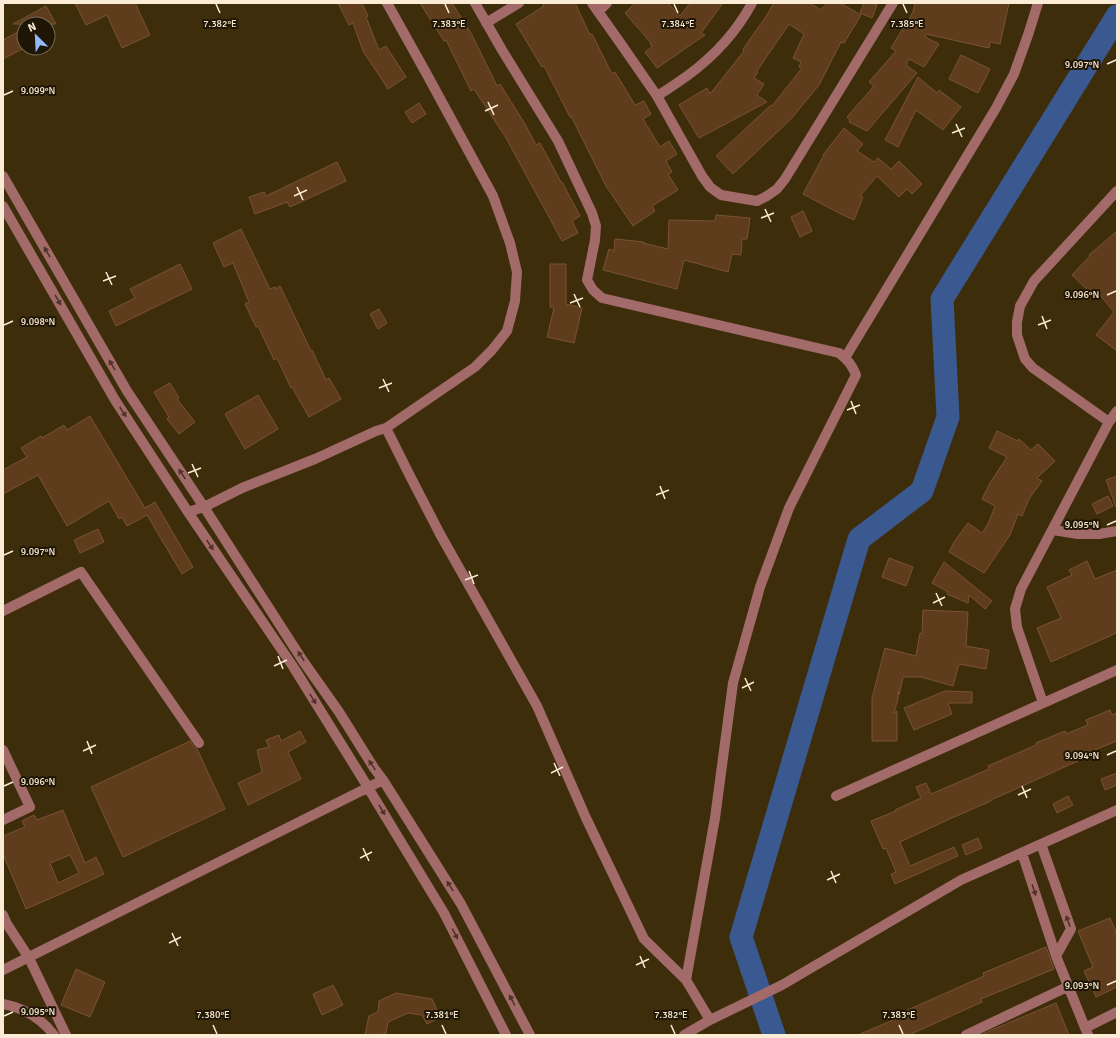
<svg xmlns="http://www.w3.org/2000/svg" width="1120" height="1038" font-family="Signika,sans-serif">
<rect width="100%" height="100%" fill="#3e2d0b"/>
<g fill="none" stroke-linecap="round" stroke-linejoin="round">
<path stroke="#3a5990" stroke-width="23" d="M774 1035 741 937 859 539 922 491 948 417 942 299 1117 16"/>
</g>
<path fill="#5f3c1b" stroke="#785333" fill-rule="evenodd" d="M75 3H135L150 35 122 48 107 15 86 25Z
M338 3H362L368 16 366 17 379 50 386 46 406 77 388 89 363 51 353 23 349 25Z
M420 3H452L472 35 497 86 500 84 525 124 536 145 540 143 561 182H562L580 216 572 221 578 233 562 241 506 138 474 89 471 91 446 40 444 41Z
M542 3H575L590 35 592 34 612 74 615 72 635 105 644 101 651 114 643 119 660 147 669 141 677 154 666 161 672 172 668 174 678 190 652 206 655 211 633 226 606 186 571 116 570 117 544 66 542 67 516 24 544 6Z
M635 3H668L680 16 690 3H723L701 33 705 35 657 68 645 52 652 47 650 43H651L625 13Z
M774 3H810L821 10 827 3H840L861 15 844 43 841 42 819 85 791 119 733 174 716 156 771 105 772 106 802 68 799 67 801 62 793 58 804 34 789 24 757 71 758 72 754 78 764 84 757 95 767 102 699 138 679 105 707 88 710 94 744 51 743 49 767 15Z
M864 3H872L877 5 872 18 860 13Z
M915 3H1009L1000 44 990 42 989 48 926 34 925 37 939 44 924 67 909 59 906 65 917 73 867 131 849 122 850 120 847 117 874 86 869 82 896 51 891 48 913 12Z
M46 6 56 24H13Z
M24 29V48L3 59V40Z
M961 55 990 69 978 93 949 79Z
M918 77 937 93 939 90 961 107 943 130 916 110 898 147 885 140Z
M419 103 426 114 412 123 405 112Z
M844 128 863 144 857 151 874 162 878 158 891 169 899 161 922 184 912 194 907 189 899 197 877 176 860 196 863 197 854 220 841 214 803 194 824 155H823Z
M337 162 346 181 290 207 287 202 255 214 249 197 264 192 266 196Z
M803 211 812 231 800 237 791 217Z
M716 215 750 218 747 239H742L741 255 732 254 728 272 684 260 677 289 603 270 609 249 614 251 615 239 644 242 643 243 668 249 669 220 715 221Z
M241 229 270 289 275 287 276 289 280 286 311 351 312 350 326 380 329 378 341 399 309 417 292 387 291 388 277 358 274 360 258 326 256 327 245 304 249 302 233 263 224 267 213 243Z
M1117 231V351L1096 335 1114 312 1100 295 1097 299 1072 275 1090 256 1089 255Z
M180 264 192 289 116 326 109 311 135 298 130 289Z
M550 264H566V304L582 308 574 343 547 337 554 308 550 307Z
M379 309 387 323 378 329 370 314Z
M170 383 179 398 177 399 195 422 179 434 167 419 169 417 154 392Z
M258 395 278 429 245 449 225 414Z
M90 416 145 508 155 502 193 567 182 574 147 515 127 526 122 517 119 519 109 501 67 526 38 475 3 494V470L27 457 21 448 41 436 42 438 64 425 67 430Z
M997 431 1018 441 1019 439 1031 450 1038 444 1055 461 1037 478 1042 481 1029 499 1022 516 1018 514 1010 535 984 573 949 552 954 542 968 523 982 533 988 524 995 506 982 499 990 483 1007 457 989 448Z
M1117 476V507H1116L1106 480Z
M1108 496 1113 506 1097 514 1092 504Z
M98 529 104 542 80 553 74 540Z
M889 558 913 567 906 586 882 577Z
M1087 561 1095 579 1117 570V632L1112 635 1051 662 1037 628 1061 618 1047 587 1072 575 1069 570Z
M944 562 992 601 985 609 969 595 968 603 947 594 948 592 932 583Z
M923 610 968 612 966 646 989 650 986 669 959 664 953 686 921 677H903L899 695 898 692V699L894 713 897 711V741H872V698L885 648 916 656 920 633 922 634Z
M945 691 972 692V703H948L952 714 914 730 904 708Z
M1110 710 1112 715 1117 713V741L1077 757 1078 761 991 800V801L954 817 900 842 910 866 954 847 958 856 895 884 891 874 896 872 886 848 883 849 871 821 896 811 895 810 921 798 916 787 926 783 931 794 989 769 988 766 1036 745V743L1065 731 1066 734 1088 725 1086 720Z
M300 731 306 742 288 752 301 779 248 805 238 783 262 772 257 750 269 747 266 740 279 735 281 741Z
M190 741 194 747 197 749 225 809 123 857 91 787Z
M1117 773V785L1105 790 1101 779Z
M1068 796 1073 805 1057 813 1053 804Z
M63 810 85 863 96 857 104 874 65 892 26 909 3 854V836L25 827 22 821 34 815 37 820ZM70 855 79 873 58 883 50 863Z
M978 838 982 848 966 855 962 845Z
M1110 918 1117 934V987L1096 997 1084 971 1093 967 1078 931Z
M1046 947 1054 969 981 999 982 1002 909 1035H858L905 1015 903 1012 984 976 983 973Z
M76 969 105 982 90 1017 61 1005Z
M333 985 343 1005 322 1015 313 994Z
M396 993 432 999 439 1014V1018L427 1024 422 1015 408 1013 388 1022 386 1033 381 1035H365L369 1016 378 1012 379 1001Z
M1056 1003 1069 1035H981L994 1029Z"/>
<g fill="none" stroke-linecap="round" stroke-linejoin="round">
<path stroke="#a26b6a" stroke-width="10" d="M475 3 502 50 558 141 592 213 596 226 595 240 587 280 593 290 602 298 839 353C848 360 852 365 856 375L789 508 760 587 733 683 715 818 686 980 710 1020
M592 3 621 44 657 96 702 176 710 187 721 195 757 201 767 196 777 189 785 179 893 3
M598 12 607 3
M486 23 519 3
M657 96C667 90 677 83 687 76 713 57 737 31 752 3
M3 176 127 391 204 507 303 661 339 712 374 768 383 780 461 904 530 1035
M3 206 115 400 188 512 294 668 361 776 444 913 506 1035
M845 358 996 108 1014 74 1028 35 1038 3
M1109 422 1033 368 1025 359 1017 335V322L1020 306 1034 281 1117 191
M386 428 408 472 440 534 537 706 586 818 644 939 686 980
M188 512 204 507 242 488 315 459 376 431 386 428 475 367 492 350 507 331 515 301 517 272 510 243 493 196 425 71 387 3
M1053 530 1078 534H1099L1117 531
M3 611 81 572 199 743
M1043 703 1017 627 1015 609 1021 589 1109 422 1117 411
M3 750 30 807 3 820
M836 796 1117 670
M1041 844 1071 929 1056 956
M1022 853 1056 956 1088 1035
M3 915 7 924 29 958 66 1035
M3 970 383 780
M3 1004C24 1008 41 1018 54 1035
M1085 1028 1117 1012
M684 1035 710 1020 782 985 961 880 1117 810
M966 1035 1069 986"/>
</g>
<defs><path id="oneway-solid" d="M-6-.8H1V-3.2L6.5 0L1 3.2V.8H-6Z"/></defs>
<g fill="#4e3428">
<use href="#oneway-solid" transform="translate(47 252) rotate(-120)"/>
<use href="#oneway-solid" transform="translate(58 300) rotate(60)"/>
<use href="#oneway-solid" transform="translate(112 365) rotate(-120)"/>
<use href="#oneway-solid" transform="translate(123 412) rotate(57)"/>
<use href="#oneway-solid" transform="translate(182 474) rotate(-124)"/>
<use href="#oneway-solid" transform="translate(210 545) rotate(56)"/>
<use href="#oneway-solid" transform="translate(301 656) rotate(-123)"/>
<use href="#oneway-solid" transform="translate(313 699) rotate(58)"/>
<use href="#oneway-solid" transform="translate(372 765) rotate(-124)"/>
<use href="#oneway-solid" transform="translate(382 810) rotate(59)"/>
<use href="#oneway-solid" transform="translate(450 886) rotate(-122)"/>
<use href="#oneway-solid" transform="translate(1034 890) rotate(72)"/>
<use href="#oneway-solid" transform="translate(1068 921) rotate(-110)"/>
<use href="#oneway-solid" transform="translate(455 934) rotate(63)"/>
<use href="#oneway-solid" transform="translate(512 1000) rotate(-118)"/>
</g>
<path fill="none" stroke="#faecd5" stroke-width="1.5" d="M216 4 220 13M445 4 449 13M674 4 678 13M903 4 907 13M1107 64 1116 60M4 95 13 91M488 102 494 115M485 111 498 105M956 124 962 137M952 133 965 128M297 187 303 200M294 196 307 190M765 209 771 222M761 218 774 213M106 272 112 285M103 281 116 276M574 294 580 307M1107 295 1116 291M570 303 583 298M1042 316 1047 329M4 325 13 321M1038 325 1051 320M383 379 389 392M379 388 392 383M851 401 856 414M847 410 860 405M192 464 198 477M188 473 201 468M660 486 665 499M656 495 669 490M1107 525 1116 521M4 555 13 551M469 571 474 584M465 580 478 575M936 593 942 606M933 603 945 597M278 656 283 669M274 666 287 660M745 678 751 691M742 688 754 682M87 741 92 754M83 751 96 745M1107 755 1116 751M554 763 560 776M551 773 563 767M4 786 13 782M1022 786 1027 798M1018 795 1031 789M363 848 369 861M360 858 372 852M831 871 836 883M827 880 840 874M172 933 178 946M169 943 181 937M640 956 645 968M636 965 649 959M1107 985 1116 981M4 1016 13 1012M213 1025 217 1034M442 1025 446 1034M671 1025 675 1034M899 1025 903 1034"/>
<g font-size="10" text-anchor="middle" fill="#faecd5" stroke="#201605" stroke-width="4" stroke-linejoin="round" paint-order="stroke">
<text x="449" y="27">7.383°E</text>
<text x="678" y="27">7.384°E</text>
<text x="220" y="27">7.382°E</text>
<text x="907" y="27">7.385°E</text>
<text x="1082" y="68">9.097°N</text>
<text x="38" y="94">9.099°N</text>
<text x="1082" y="298">9.096°N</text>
<text x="38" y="325">9.098°N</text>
<text x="1082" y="528">9.095°N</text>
<text x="38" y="555">9.097°N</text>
<text x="1082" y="759">9.094°N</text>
<text x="38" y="785">9.096°N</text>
<text x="1082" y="989">9.093°N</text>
<text x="38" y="1015">9.095°N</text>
<text x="213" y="1018">7.380°E</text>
<text x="442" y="1018">7.381°E</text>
<text x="671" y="1018">7.382°E</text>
<text x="899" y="1018">7.383°E</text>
</g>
<rect width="1120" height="1038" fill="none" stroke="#faecd5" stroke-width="8"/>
<g transform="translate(36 36) rotate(336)"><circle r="19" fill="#201605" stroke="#776c58"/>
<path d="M0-3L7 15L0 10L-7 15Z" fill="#90b8fd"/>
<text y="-6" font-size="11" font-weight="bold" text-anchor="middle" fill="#faecd5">N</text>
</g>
</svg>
